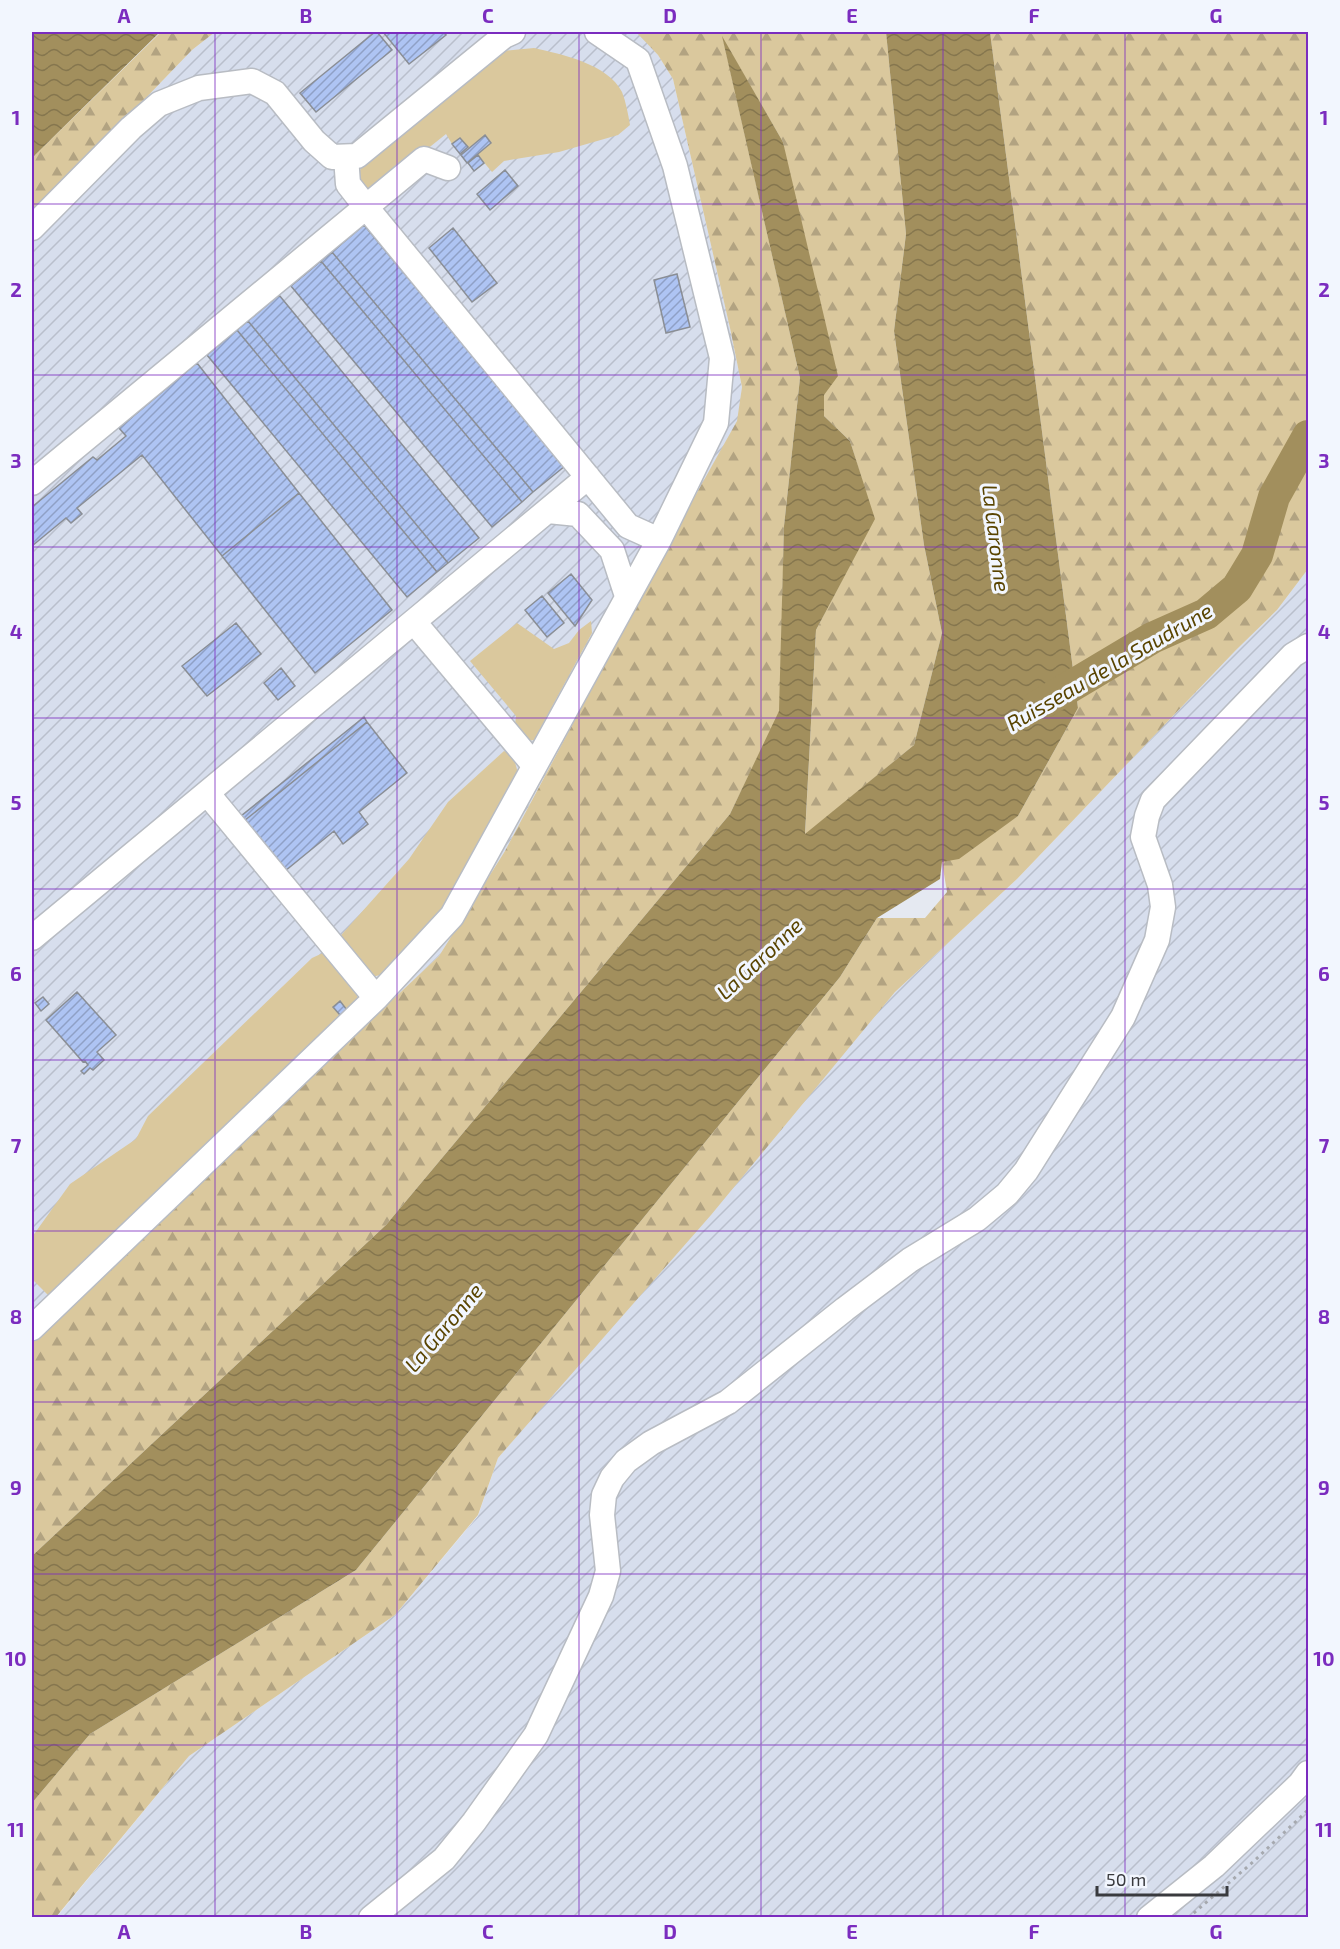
<svg xmlns="http://www.w3.org/2000/svg" width="1340" height="1949" font-family="'Exo 2',sans-serif">
<defs>
<pattern id="industrial-furrows" width="10" height="10" patternUnits="userSpaceOnUse" patternTransform="scale(1.5)"><rect width="10" height="10" fill="#d7deed"/><path d="M-1 1l2-2M0 10L10 0M9 11l2-2" fill="none" stroke="#b9bfcc"/></pattern>
<pattern id="forest-firs" width="22" height="20" patternUnits="userSpaceOnUse" patternTransform="scale(1.5)"><rect width="22" height="20" fill="#dac89d"/><path d="M5 1l3.5 6h-7zM16 11l3.5 6h-7z" fill="#b2a381"/></pattern>
<pattern id="water-waves" width="16" height="10" patternUnits="userSpaceOnUse" patternTransform="scale(1.5)"><rect width="16" height="10" fill="#a28f5d"/><path d="M0 5q4-4 8 0t8 0" fill="none" stroke="#85764e"/></pattern>
<pattern id="building-hatch" width="6" height="6" patternUnits="userSpaceOnUse" patternTransform="scale(1.5)"><rect width="6" height="6" fill="#aec4f3"/><path d="M-1 1l2-2M0 6l6-6M5 7l2-2" fill="none" stroke="#8fa0c6"/></pattern>
</defs>
<rect width="100%" height="100%" fill="#e5e9f1"/>
<path fill="url(#industrial-furrows)" d="M215 32H636L640 35 658 55 673 79 730 328 742 387 738 421 676 530 505 851 439 956 99 1276 32 1343V214L62 185 192 50Z
M1308 569V1917L56 1918 189 1756 395 1615 478 1516 498 1458 895 992 1017 879 1236 650 1277 610Z"/>
<path fill="#dac89d" d="M534 48C561 54 608 64 622 92 626 102 628 114 630 125L618 135 559 152 504 161 492 172 477 154 491 143 485 136 469 149 460 138 452 144 446 134 371 194 356 180 361 168 502 51Z
M591 621 592 633 534 740 523 742 514 733 516 716 470 661 517 623 554 649 569 643 579 630Z
M504 751 513 755 518 773 443 911 388 973 372 977 335 942 409 859 448 802Z
M325 952 354 986 358 998 347 1010 340 1002 333 1007 340 1016 177 1175 49 1296 34 1281 32 1283V1237L70 1184 136 1139 148 1116 312 958Z"/>
<path fill="url(#forest-firs)" d="M161 32H215L192 50 62 185 32 214V158Z
M636 32H886L906 234 894 331 924 545 942 633 914 745 805 835 816 630 874 519 850 441 824 416V395L783 142 723 39 800 378 784 526 780 711 730 814 386 1225 32 1556V1343L99 1276 439 956 505 851 676 530 737 421 742 387 730 328 673 79 658 55Z
M990 32H1308V569L1277 610 1236 650 1017 879 895 992 711 1215 498 1458 478 1515 395 1615 189 1756 56 1917 32 1918V1803L90 1734 356 1570 840 977 877 918H925L947 892 942 862 1018 816 1078 708Z"/>
<path fill="url(#water-waves)" d="M32 32H160L32 158Z
M886 32H990L1078 708 1018 816 959 859 942 862 940 879 877 918 840 977 356 1570 90 1734 32 1803V1556L386 1225 730 814 779 711 784 526 800 378 722 36 783 142 838 376 824 395V416L850 441 875 519 816 630 805 834 914 745 942 633 924 545 894 331 906 234Z"/>
<g fill="none" stroke-linecap="round" stroke-linejoin="round">
<path stroke="#a28f5d" stroke-width="32" d="M1038 706 1152 638 1206 614 1237 588 1257 555 1274 497 1308 436"/>
</g>
<path fill="url(#building-hatch)" stroke="#8a8e95" stroke-width="1.5" d="M375 32H377L392 50 316 112 300 93Z
M383 32H443L446 35 409 64Z
M485 135 491 143 467 163 461 155Z
M460 138 468 147 460 154 452 144Z
M478 155 484 163 474 171 468 163Z
M505 170 518 186 490 210 477 194Z
M364 225 565 466 533 492 332 252Z
M453 228 497 283 472 302 429 248Z
M332 252 533 492 522 502 321 261Z
M321 261 522 502 492 527 291 286Z
M677 274 690 327 666 333 654 280Z
M279 295 479 538 448 563 248 321Z
M248 321 448 563 437 572 237 330Z
M237 330 437 572 407 597 207 355Z
M197 363 299 493 222 556 142 455 77 508 82 514 71 523 66 518 32 546V507L93 457 97 460 126 436 119 428Z
M299 493 392 610 315 673 222 556Z
M571 574 592 600 575 626 548 593Z
M542 596 564 623 547 637 525 610Z
M236 623 261 654 207 696 182 666Z
M281 668 295 686 278 700 264 683Z
M364 717 367 722 244 821 241 816Z
M367 722 407 773 359 812 368 824 343 844 334 831 285 871 244 821Z
M77 992 116 1035 97 1052 104 1060 93 1070 90 1068 84 1074 81 1071 88 1065 85 1061 83 1062 46 1020Z
M43 997 49 1004 41 1011 35 1003Z
M340 1001 347 1010 340 1015 333 1007Z"/>
<g fill="none" stroke-linecap="round" stroke-linejoin="round">
<defs>
<path id="minor" d="M346 157 348 184 366 207 628 526 659 540
M32 228 131 128 159 104 199 88 252 81 275 93 314 141 332 157 357 156 504 36 513 32
M32 483 424 159 448 168
M548 511 578 514 612 550 627 596
M414 622 534 765
M207 793 376 998
M32 938 588 477
M32 1328 376 998 452 916 659 540 716 423 722 358 675 166 638 60 597 32
M371 1918 444 1859 474 1822 536 1735 601 1596 608 1571 602 1515 604 1495 612 1478 626 1461 651 1443 728 1402 845 1309 910 1260 977 1219 1007 1194 1026 1171 1123 1017 1157 940 1163 907 1160 885 1143 837 1147 816 1153 800 1293 655 1308 646
M1149 1918 1214 1866 1300 1784 1308 1773"/>
</defs>
<use href="#minor" stroke="#b8bcc3" stroke-width="27"/>
<path stroke="#a6a9af" stroke-width="3" stroke-dasharray="3 4.5" stroke-linecap="butt" d="M1188 1918 1253 1862 1308 1810"/>
<use href="#minor" stroke="#fff" stroke-width="24"/>
</g>
<path fill="none" stroke="#7b2cbf" stroke-width="1.5" stroke-opacity="0.55" d="M215 32V1918M397 32V1918M579 32V1918M761 32V1918M943 32V1918M1125 32V1918M32 204H1308M32 375H1308M32 547H1308M32 718H1308M32 889H1308M32 1060H1308M32 1231H1308M32 1402H1308M32 1574H1308M32 1745H1308"/>
<g text-anchor="middle" dominant-baseline="central" stroke-width="6" stroke-linejoin="round" paint-order="stroke">
<g font-size="21" font-style="italic" fill="#594401" stroke="#f2f6fe">
<text transform="translate(997 538) rotate(83)">La Garonne</text>
<text transform="translate(1109 666) rotate(-30)">Ruisseau de la Saudrune</text>
<text transform="translate(759 958) rotate(-43)">La Garonne</text>
<text transform="translate(443 1327) rotate(-50)">La Garonne</text>
</g>
</g>
<rect width="1340" height="1949" fill="none" stroke="#f2f6fe" stroke-width="66"/>
<path d="M1097 1886v9h130v-9" fill="none" stroke="#393a3e" stroke-width="3"/>
<text x="1106" y="1886" font-size="18" fill="#393a3e" stroke="#f2f6fe" stroke-width="4.5" paint-order="stroke">50 m</text>
<rect x="33" y="33" width="1274" height="1883" fill="none" stroke="#7b2cbf" stroke-width="2"/>
<g font-size="20" text-anchor="middle" font-weight="bold" fill="#7b2cbf">
<text x="124" y="23">A</text>
<text x="306" y="23">B</text>
<text x="488" y="23">C</text>
<text x="670" y="23">D</text>
<text x="852" y="23">E</text>
<text x="1034" y="23">F</text>
<text x="1216" y="23">G</text>
<text x="16" y="125">1</text>
<text x="1324" y="125">1</text>
<text x="16" y="297">2</text>
<text x="1324" y="297">2</text>
<text x="16" y="468">3</text>
<text x="1324" y="468">3</text>
<text x="16" y="639">4</text>
<text x="1324" y="639">4</text>
<text x="16" y="810">5</text>
<text x="1324" y="810">5</text>
<text x="16" y="981">6</text>
<text x="1324" y="981">6</text>
<text x="16" y="1153">7</text>
<text x="1324" y="1153">7</text>
<text x="16" y="1324">8</text>
<text x="1324" y="1324">8</text>
<text x="16" y="1495">9</text>
<text x="1324" y="1495">9</text>
<text x="16" y="1666">10</text>
<text x="1324" y="1666">10</text>
<text x="16" y="1837">11</text>
<text x="1324" y="1837">11</text>
<text x="124" y="1939">A</text>
<text x="306" y="1939">B</text>
<text x="488" y="1939">C</text>
<text x="670" y="1939">D</text>
<text x="852" y="1939">E</text>
<text x="1034" y="1939">F</text>
<text x="1216" y="1939">G</text>
</g>
</svg>
